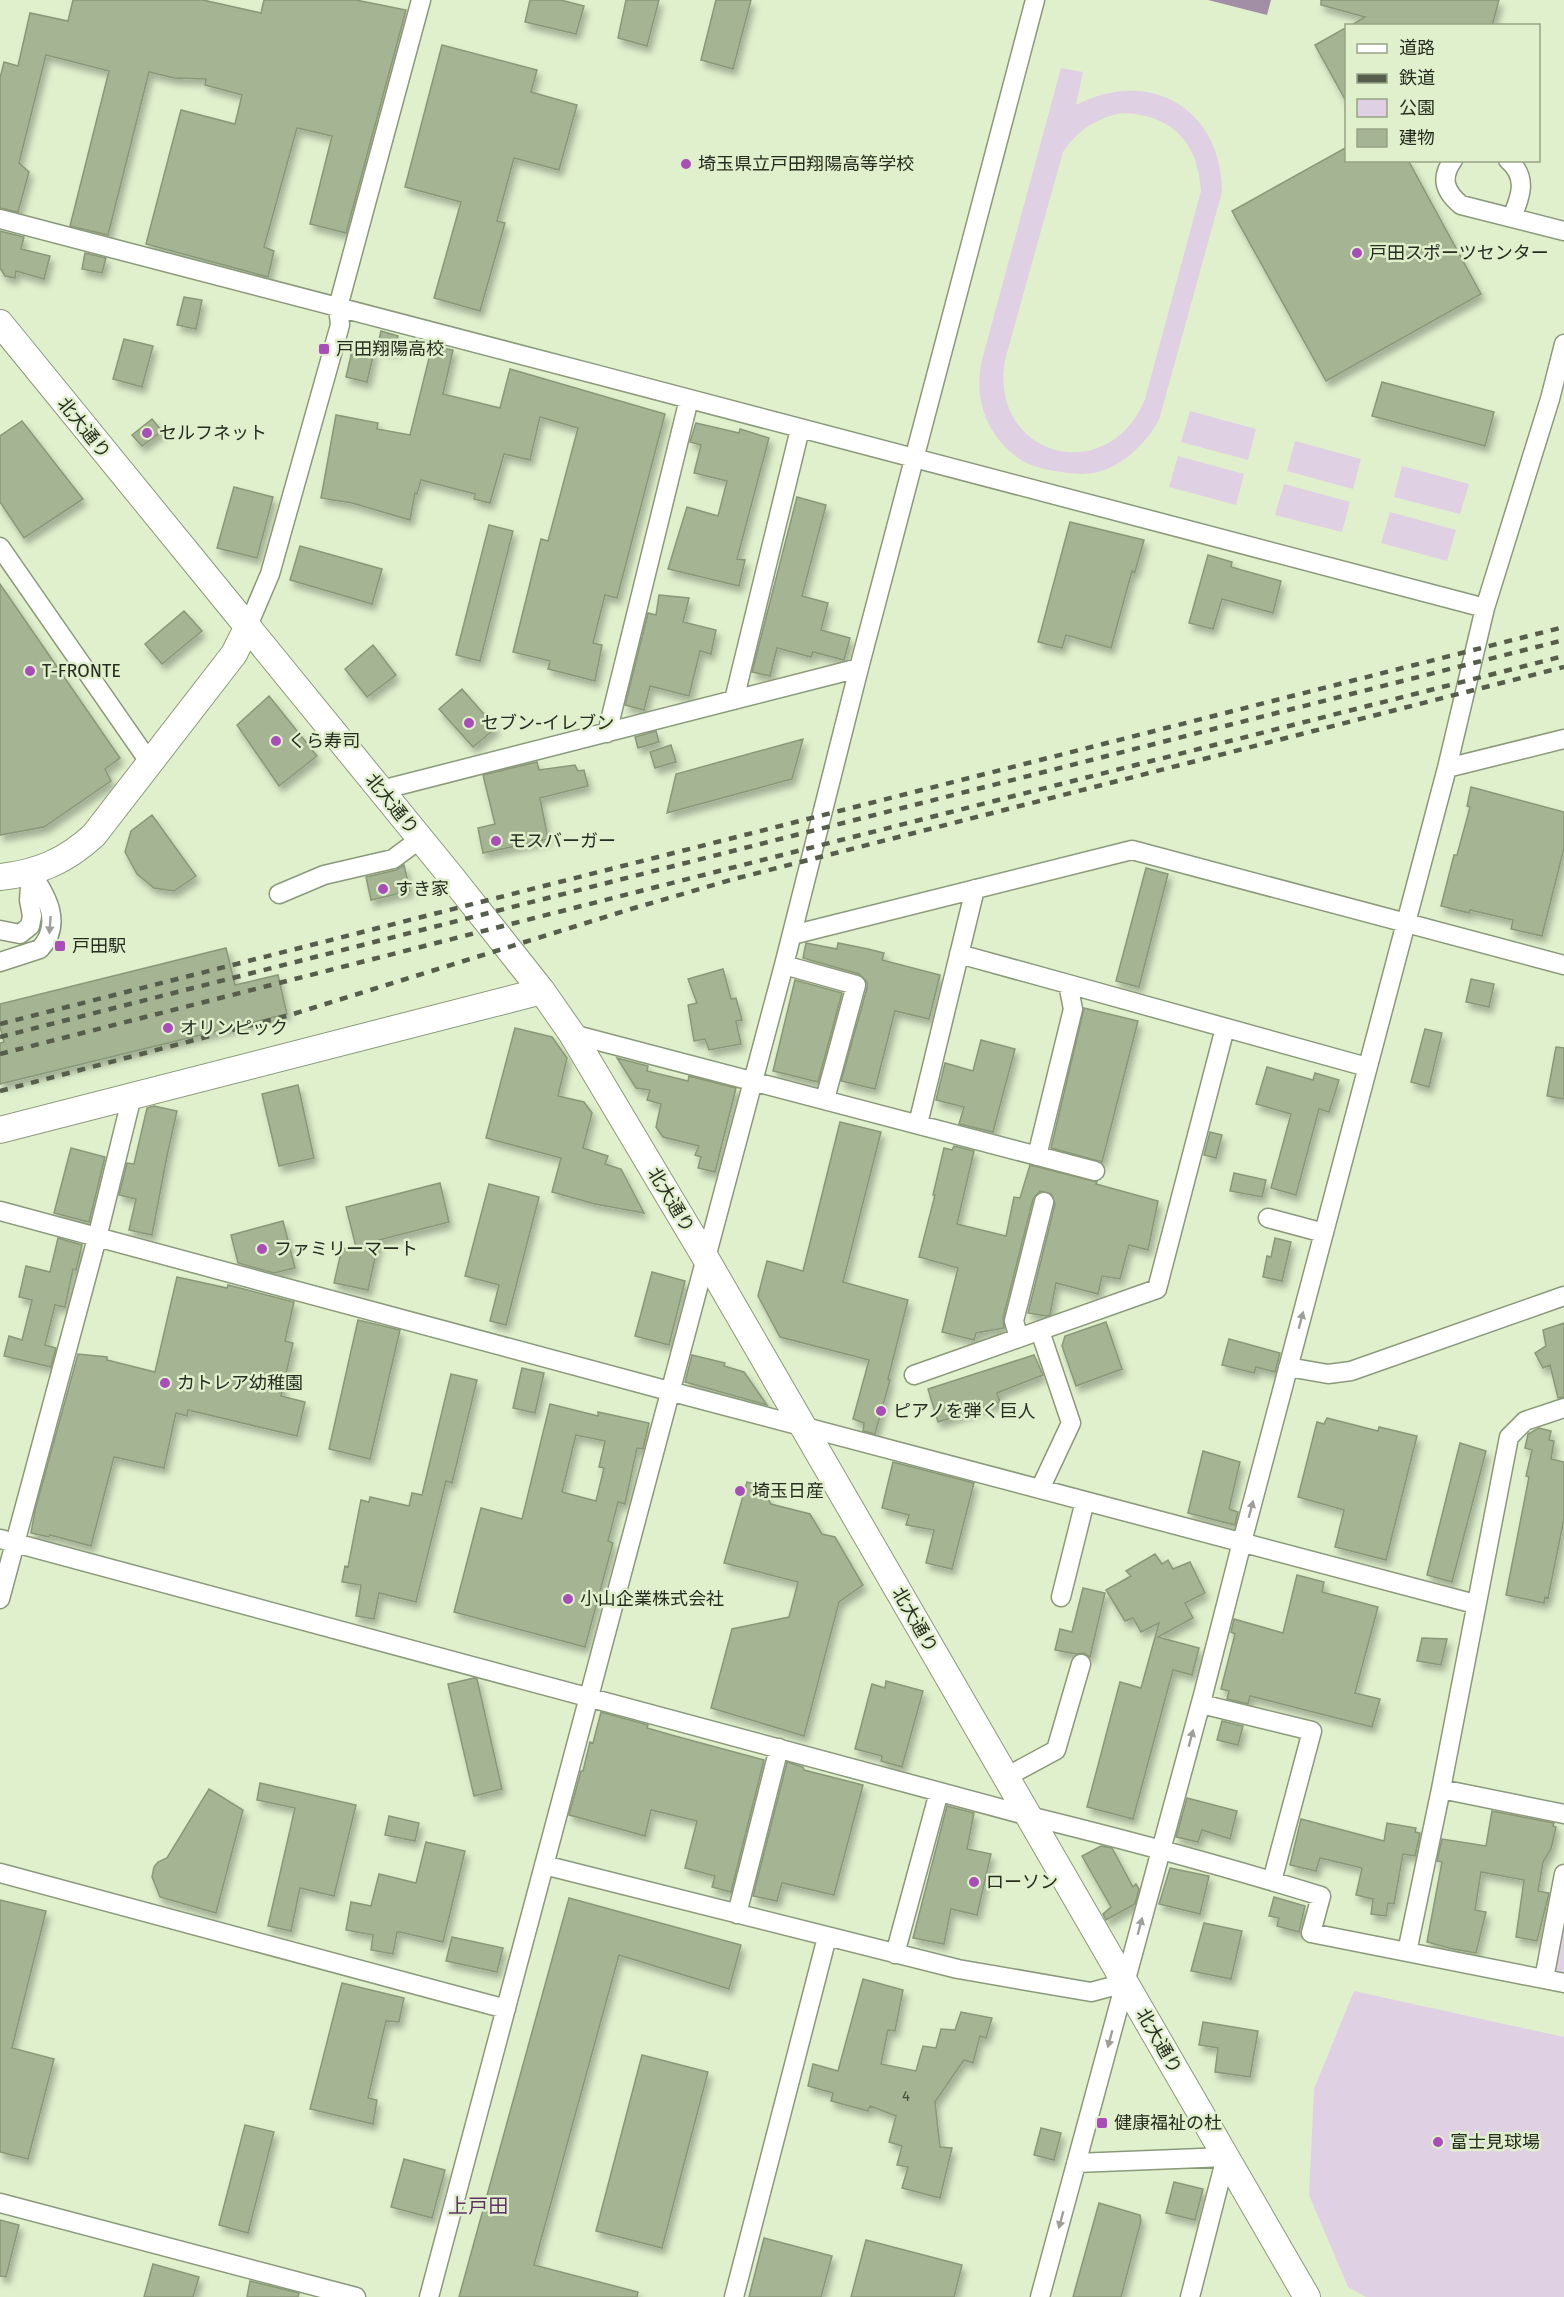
<svg xmlns="http://www.w3.org/2000/svg" width="1564" height="2297" font-family="'Fira Sans','Noto Sans JP',sans-serif">
<defs>
<filter id="shadow"><feDropShadow dx="3.5" dy="6" stdDeviation="3" flood-color="#0004"/></filter>
</defs>
<rect width="100%" height="100%" fill="#e0f0cd"/>
<path fill="#e0d0e3" fill-rule="evenodd" d="M1061 68 1083 72 1076 105C1149 67 1222 108 1222 192L1159 420C1147 442 1123 466 1098 472 1086 475 1072 474 1061 472 1048 470 1032 467 1021 460 987 437 973 399 982 360ZM1121 113C1171 114 1198 141 1201 191L1145 399C1108 490 988 456 1005 360L1063 152C1078 130 1095 119 1121 113Z
M1190 411 1256 429 1248 460 1181 442Z
M1295 441 1361 459 1353 489 1287 471Z
M1178 456 1244 474 1236 505 1169 487Z
M1402 466 1469 484 1460 514 1394 497Z
M1284 484 1350 502 1342 532 1275 515Z
M1390 512 1456 530 1447 561 1381 543Z
M1564 1918V1976L1554 1974Z
M1354 1991 1564 2037V2297H1366L1348 2287 1309 2195 1314 2089Z"/>
<path fill="#a28ea5" d="M1208 0H1271L1267 15Z"/>
<path fill="#a5b493" stroke="#899878" stroke-width="1.5" fill-rule="evenodd" filter="url(#shadow)" d="M73 0H203L261 13 264 0H356L406 10 346 233 310 224 332 136 297 128 264 247 274 251 268 277 146 244 181 110 235 124 242 95 205 85 206 79 174 78 149 72 108 235 70 226 109 71 46 55 19 163 29 172 18 212 0 208V78L4 62 18 66 30 13 68 21Z
M530 0H561L584 6 576 34 525 22Z
M626 0H659L647 46 618 38Z
M716 0H751L733 69 701 60Z
M1321 0H1499L1492 26H1350L1365 17 1321 5Z
M1347 27V103L1315 45Z
M442 45 537 70 531 92 577 105 559 170 514 158 497 221 505 223 480 311 434 298 461 202 405 187Z
M1347 147V160H1408L1481 294 1326 381 1232 211Z
M0 231 24 237 21 249 50 256 44 279 16 271 15 278 5 276 0 268Z
M85 253 106 258 102 273 82 269Z
M184 297 202 300 196 329 177 325Z
M381 331 398 336 394 351 377 347Z
M124 339 153 346 142 387 113 379Z
M432 346 453 350 443 394 500 408 510 369 665 414 617 598 605 595 593 643 602 645 595 681 548 669 550 661 513 652 541 539 548 541 578 428 540 417 530 460 504 454 490 503 474 499 475 494 421 480 417 494 415 493 410 520 352 503 321 498 336 415 378 423 377 429 410 435Z
M353 347 374 352 367 382 346 377Z
M1382 382 1494 412 1485 446 1372 416Z
M152 419 162 431 142 446 132 435Z
M22 421 83 499 24 538 0 502V436Z
M696 423 739 433 740 429 769 438 737 559 745 560 739 586 668 569 687 507 718 516 727 481 694 473 701 445 690 442Z
M234 487 273 497 257 558 217 548Z
M797 497 826 505 802 596 828 603 821 630 850 638 844 660 813 652 811 657 777 648 770 676 752 672Z
M1070 522 1144 540 1135 572 1132 571 1111 648 1066 635 1062 648 1038 642Z
M489 525 513 531 480 661 456 655Z
M300 546 382 569 372 604 290 580Z
M1208 555 1232 562 1231 567 1281 581 1273 613 1222 599 1213 629 1189 623Z
M0 584 120 758 105 769 111 781 44 827 0 835Z
M659 595 689 598 683 622 716 630 711 654 700 651 689 696 650 686 644 710 625 705 648 613 656 615Z
M184 611 202 631 162 664 145 644Z
M373 645 396 675 367 697 345 669Z
M462 689 496 728 473 747 439 709Z
M269 696 317 756 279 786 237 725Z
M656 731 659 742 638 748 635 737Z
M803 739 792 779 667 813 676 774Z
M671 745 676 762 655 768 650 752Z
M537 762 539 770 575 765 578 771 584 770 588 786 540 798 548 839 483 853 478 828 495 824 483 775Z
M1471 787 1564 812V848L1542 936 1511 929 1513 920 1470 910 1469 913 1441 906 1454 855H1457L1470 807 1467 806Z
M152 815 196 876 174 891 154 888 137 874 125 852 131 831Z
M404 865 410 891 371 900 366 877 396 870Z
M1146 868 1168 874 1139 987 1116 981Z
M806 943 837 949 838 943 868 949 884 953 882 960 940 975 929 1019 895 1011 875 1089 841 1081 867 988V982L859 974 803 958Z
M226 948 235 985 278 975 287 1014 0 1084V1043L4 1042 0 1027V1004Z
M723 969 731 999 736 998 742 1020 736 1021 741 1044 709 1050 705 1039 694 1041 688 1005 697 1003 688 979Z
M1471 979 1494 984 1489 1007 1466 1002Z
M795 980 842 993 818 1082 773 1071Z
M1084 1008 1138 1021 1102 1162 1051 1148Z
M515 1028 552 1037 567 1058 558 1096 584 1102 592 1113 583 1148 608 1156 605 1164 621 1169 644 1213 595 1204 552 1192 561 1158 486 1138Z
M1425 1029 1442 1033 1429 1087 1411 1082Z
M981 1040 1015 1049 993 1132 959 1124 964 1107 936 1100 945 1063 973 1071Z
M1556 1047 1564 1048V1099L1547 1096Z
M617 1058 648 1066 647 1071 688 1081 689 1076 736 1088 715 1172 698 1168 701 1157 695 1155 699 1146 663 1137 656 1127 661 1104 647 1100 650 1090 636 1088Z
M1267 1067 1313 1080 1315 1073 1339 1080 1329 1112 1319 1109 1296 1195 1271 1188 1291 1114 1256 1104Z
M298 1085 314 1158 279 1166 262 1094Z
M154 1106 177 1111 167 1156 152 1235 129 1230 136 1199 119 1195 127 1163 134 1164 147 1108Z
M840 1122 881 1132 843 1282 908 1300 888 1379 890 1380 875 1434 863 1431 864 1423 853 1419 869 1360 780 1337 758 1296 767 1261 803 1271Z
M1210 1132 1222 1135 1216 1158 1204 1155Z
M954 1146 974 1151 957 1224 1006 1236 1014 1197 1020 1198 1030 1165 1097 1182 1096 1184 1158 1201 1148 1250 1129 1245 1120 1279 1102 1276 1098 1294 1056 1283 1050 1315 1046 1316 1028 1313 1055 1204 1051 1194 1040 1191 1033 1199 1003 1318 1004 1328 976 1333 974 1340 942 1332 958 1268 919 1257 935 1195H933L944 1148 952 1150Z
M71 1148 105 1157 89 1222 54 1213Z
M1234 1173 1266 1180 1262 1197 1230 1191Z
M440 1183 449 1222 379 1240 368 1290 334 1283 342 1248 357 1251 346 1207Z
M489 1184 539 1197 506 1325 490 1321 499 1285 465 1276Z
M283 1221 295 1268 274 1273 238 1263 231 1235Z
M58 1238 82 1245 76 1270 73 1269 65 1307 55 1305 45 1345 56 1348 51 1367 4 1356 9 1336 22 1340 32 1300 19 1297 26 1266 50 1272Z
M1275 1238 1291 1242 1282 1281 1263 1277 1267 1256 1271 1257Z
M652 1272 685 1281 669 1345 635 1336Z
M177 1277 227 1288 228 1285 294 1302 285 1341 293 1343 281 1396 305 1402 297 1436 188 1410 187 1416 176 1413 164 1468 114 1457 91 1546 50 1535 49 1537 31 1533 35 1510 78 1354 107 1357V1360L155 1372Z
M358 1320 400 1330 370 1459 329 1449Z
M1106 1322 1122 1369 1076 1386 1062 1346 1065 1336Z
M1564 1323V1397L1558 1398 1550 1365 1543 1368 1535 1353 1546 1346 1543 1330Z
M1229 1339 1280 1353 1275 1372 1256 1367 1254 1373 1222 1365Z
M692 1355 725 1363 724 1366 744 1372 767 1405 685 1382Z
M1034 1355 1043 1375 997 1393 1000 1402 938 1422 928 1389Z
M522 1368 544 1373 535 1413 513 1408Z
M451 1374 477 1380 452 1483 446 1481 416 1602 379 1593 374 1619 356 1616 361 1585 342 1582 345 1566 348 1567 361 1500 369 1502 370 1497 409 1506 412 1493 422 1495Z
M550 1404 598 1416V1412L649 1423 643 1449 637 1448 625 1504 618 1502 608 1541 613 1543 585 1647 454 1612 481 1508 522 1519ZM576 1435 605 1441 599 1467 604 1468 596 1501 562 1492Z
M1327 1418 1378 1431 1379 1427 1417 1436 1386 1560 1335 1547 1344 1510 1298 1497 1317 1422 1324 1424Z
M1539 1428 1551 1431 1549 1440 1554 1441 1551 1459 1564 1462V1519L1548 1598 1545 1597 1544 1603 1506 1595 1529 1477 1526 1476 1532 1450 1525 1448 1528 1434Z
M1460 1443 1486 1451 1452 1582 1427 1575Z
M1203 1451 1240 1462 1229 1509 1238 1512 1235 1525 1188 1513Z
M893 1462 974 1483 952 1569 926 1563 934 1530 906 1525 909 1515 882 1508Z
M747 1482 759 1485 771 1504 810 1514 822 1534 835 1537 863 1585 839 1602 804 1736 711 1708 732 1629 789 1617 798 1582 724 1563Z
M1155 1554 1162 1564 1168 1560 1173 1569 1190 1562 1205 1593 1185 1603 1193 1618 1158 1637 1199 1648 1192 1675 1173 1670 1133 1819 1087 1807 1120 1682 1141 1688 1159 1623 1141 1632 1133 1618 1125 1621 1106 1590 1131 1576 1126 1571Z
M1297 1575 1324 1582 1322 1592 1378 1607 1355 1693 1380 1699 1372 1727 1250 1696 1248 1704 1227 1699 1229 1691 1221 1689 1235 1634 1231 1632 1234 1619 1283 1633Z
M1083 1588 1105 1593 1090 1657 1084 1653 1076 1654 1055 1650 1060 1629 1072 1632Z
M1422 1638 1447 1639 1441 1665 1417 1661Z
M474 1678 477 1679 502 1789 474 1796 448 1684Z
M886 1681 923 1691 902 1767 881 1761 882 1756 855 1749 872 1684 885 1688Z
M601 1712 648 1725 647 1728 675 1736 764 1760 731 1892 712 1887 715 1876 685 1868 697 1821 651 1810 645 1836 569 1815 581 1771H583L590 1742 593 1743Z
M1222 1721 1243 1726 1238 1745 1217 1740Z
M787 1762 803 1767 804 1770 863 1785 834 1895 782 1883 777 1901 753 1896Z
M260 1783 356 1805 334 1896 300 1888 291 1931 268 1926 295 1808 257 1800Z
M209 1789 243 1810 216 1913 160 1897 152 1877 154 1867 158 1862 167 1858Z
M1187 1798 1237 1811 1230 1839 1202 1830 1198 1842 1176 1837Z
M947 1806 974 1813 967 1849 991 1854 977 1915 951 1909 944 1944 913 1938Z
M1492 1811 1554 1823 1553 1826 1556 1827 1551 1849 1543 1862 1538 1891 1549 1893 1537 1941 1516 1937 1524 1880 1481 1872 1475 1910 1486 1912 1476 1953 1453 1949 1427 1942 1442 1862 1437 1861 1442 1839 1486 1846Z
M389 1816 419 1823 415 1841 385 1835Z
M1301 1819 1384 1841 1387 1823 1416 1828 1415 1832 1420 1833 1415 1856 1403 1854 1394 1904 1388 1903 1386 1916 1371 1914 1373 1899 1356 1895 1362 1868 1320 1858 1316 1871 1290 1865Z
M426 1842 465 1851 443 1942 400 1932H397L393 1954 371 1950 373 1935 346 1930 351 1902 371 1906 379 1874 416 1883Z
M1101 1846 1112 1848 1133 1887 1136 1884 1139 1889 1135 1904 1106 1920 1103 1914 1111 1907 1082 1856Z
M1170 1868 1209 1876 1200 1914 1159 1904Z
M1274 1897 1305 1906 1299 1932 1277 1926 1279 1918 1269 1916Z
M569 1898 741 1945 729 1989 619 1955 534 2265 638 2292 637 2297H459Z
M0 1900 46 1911 12 2048 54 2059 28 2159 0 2152Z
M1204 1923 1242 1931 1231 1979 1191 1971Z
M452 1937 503 1948 497 1972 446 1961Z
M863 1979 903 1990 895 2031 888 2030 881 2064 916 2071 923 2046 936 2048 941 2029 955 2030 961 2012 992 2018 986 2038 980 2036 973 2063 964 2060 935 2102 940 2147 952 2148 940 2198 902 2188 908 2167 897 2165 902 2146 889 2142 896 2116 870 2106 868 2111 831 2101 833 2093 808 2086 813 2064 838 2071Z
M342 1983 404 1998 399 2022 386 2021 368 2098 377 2100 373 2124 310 2109Z
M1203 2022 1258 2031 1250 2077 1215 2072 1218 2048 1199 2045Z
M642 2055 708 2072 662 2248 596 2231Z
M245 2125 274 2132 248 2233 219 2225Z
M1041 2128 1061 2133 1054 2160 1034 2155Z
M404 2159 445 2170 432 2218 391 2207Z
M1174 2182 1203 2189 1195 2220 1166 2213Z
M1099 2203 1140 2215 1141 2221 1121 2297H1073Z
M0 2220 19 2225 6 2277 0 2276Z
M764 2238 832 2256 821 2297H749Z
M866 2240 962 2265 954 2297H851Z
M153 2264 199 2277 193 2297H144Z
M250 2281 299 2293 298 2297H247Z"/>
<g fill="none" stroke-linecap="round" stroke-linejoin="round">
<defs>
<path id="street" d="M1453 160C1440 178 1445 192 1461 205L1564 231
M1508 160C1528 177 1521 196 1512 217
M0 219C495 348 991 477 1485 608
M0 547 150 763
M247 628 270 574 340 325 338 307 421 0
M734 700 800 429
M607 733 689 399
M1447 768 1564 739
M381 790 859 668
M279 894 324 875 393 859 420 839
M0 930 20 934 30 926 32 916 29 900 31 873
M792 935 1132 850 1564 965
M959 954 1068 984 1073 1009 1037 1156
M0 962 40 949C63 924 47 896 31 873
M784 965 856 985 825 1099
M1068 984 1367 1067
M572 1034 1095 1171
M918 1124 975 889
M0 1211 669 1391 1475 1604
M1268 1218 1324 1233
M1040 1331 1071 1423 1040 1489
M1019 1338 1014 1321 1044 1202
M1288 1367 1328 1374 1351 1371 1564 1296
M914 1375 1157 1289 1225 1028
M0 1539 1029 1816C1127 1840 1224 1866 1321 1896L1311 1933 1564 1983
M1061 1597 1085 1501
M0 1599 97 1238 132 1096
M1201 1704 1312 1731 1272 1881
M1006 1777 1056 1750 1081 1664
M1441 1789 1564 1814
M544 1865 958 1969 1091 1992 1125 1983
M0 1873 506 2009
M737 1914 779 1748
M1407 1952 1441 1789 1509 1437 1525 1421 1564 1408
M895 1954 939 1792
M1544 1979 1564 1874
M1076 2163 1226 2157 1190 2297
M0 2203 356 2297
M429 2297 784 965 859 668 1035 0
M734 2297 827 1937
M1040 2297 1203 1695 1242 1542 1447 768 1485 608 1550 399 1564 344"/>
<path id="secondary" d="M0 323 450 875 542 991 572 1034 705 1257 1307 2297
M0 877C38 873 66 861 94 835L234 654 247 628
M0 1130 542 991"/>
</defs>
<use href="#street" stroke="#8a9979" stroke-width="21"/>
<use href="#secondary" stroke="#8a9979" stroke-width="28"/>
<use href="#street" stroke="#fff" stroke-width="18"/>
<use href="#secondary" stroke="#fff" stroke-width="26"/>
<path stroke="#565e4b" stroke-width="4.5" stroke-dasharray="8 8" stroke-linecap="butt" d="M0 1024 1564 627
M0 1037 1564 640
M0 1054 1564 656
M0 1091 290 1015 631 909 734 879 1564 667"/>
</g>
<defs><path id="oneway-solid" d="M-6-.8H1V-3.2L6.5 0L1 3.2V.8H-6Z" transform="scale(1.5)"/></defs>
<g fill="#9da09a">
<use href="#oneway-solid" transform="translate(50 925) rotate(94)"/>
<use href="#oneway-solid" transform="translate(1301 1320) rotate(-75)"/>
<use href="#oneway-solid" transform="translate(1251 1509) rotate(-75)"/>
<use href="#oneway-solid" transform="translate(1191 1738) rotate(-75)"/>
<use href="#oneway-solid" transform="translate(1140 1926) rotate(-75)"/>
<use href="#oneway-solid" transform="translate(1110 2039) rotate(105)"/>
<use href="#oneway-solid" transform="translate(1061 2220) rotate(105)"/>
</g>
<g fill="#a94eb9" stroke="#e0f0cd" stroke-width="2">
<circle cx="686" cy="164" r="6"/>
<circle cx="1357" cy="253" r="6"/>
<rect x="318" y="343" width="12" height="12" rx="3"/>
<circle cx="147" cy="433" r="6"/>
<circle cx="30" cy="671" r="6"/>
<circle cx="469" cy="723" r="6"/>
<circle cx="276" cy="741" r="6"/>
<circle cx="496" cy="841" r="6"/>
<circle cx="383" cy="889" r="6"/>
<rect x="54" y="940" width="12" height="12" rx="3"/>
<circle cx="168" cy="1028" r="6"/>
<circle cx="262" cy="1249" r="6"/>
<circle cx="165" cy="1383" r="6"/>
<circle cx="881" cy="1411" r="6"/>
<circle cx="740" cy="1491" r="6"/>
<circle cx="568" cy="1599" r="6"/>
<circle cx="974" cy="1882" r="6"/>
<rect x="1096" y="2117" width="12" height="12" rx="3"/>
<circle cx="1438" cy="2142" r="6"/>
</g>
<g text-anchor="middle" dominant-baseline="central" stroke-width="5" stroke-linejoin="round" paint-order="stroke">
<g font-size="15" fill="#464e3c">
<text x="906" y="2096">4</text>
</g>
<g font-size="18" fill="#262c1f" stroke="#e0f0cd" text-anchor="start">
<text x="698" y="164">埼玉県立戸田翔陽高等学校</text>
<text x="1369" y="253">戸田スポーツセンター</text>
<text x="336" y="349">戸田翔陽高校</text>
<text x="159" y="433">セルフネット</text>
<text x="42" y="671">T-FRONTE</text>
<text x="481" y="723">セブン-イレブン</text>
<text x="288" y="741">くら寿司</text>
<text x="508" y="841">モスバーガー</text>
<text x="395" y="889">すき家</text>
<text x="72" y="946">戸田駅</text>
<text x="180" y="1028">オリンピック</text>
<text x="274" y="1249">ファミリーマート</text>
<text x="177" y="1383">カトレア幼稚園</text>
<text x="893" y="1411">ピアノを弾く巨人</text>
<text x="752" y="1491">埼玉日産</text>
<text x="580" y="1599">小山企業株式会社</text>
<text x="986" y="1882">ローソン</text>
<text x="1114" y="2123">健康福祉の杜</text>
<text x="1450" y="2142">富士見球場</text>
</g>
<g font-size="18" fill="#262c1f" stroke="#e0f0cd">
<text transform="translate(84 428) rotate(51)">北大通り</text>
<text transform="translate(392 804) rotate(51)">北大通り</text>
<text transform="translate(671 1200) rotate(59)">北大通り</text>
<text transform="translate(915 1620) rotate(60)">北大通り</text>
<text transform="translate(1159 2041) rotate(60)">北大通り</text>
</g>
<g font-size="20" fill="#5e3266" stroke="#e0f0cd">
<text x="478" y="2206">上戸田</text>
</g>
</g>
<rect x="1345" y="24" width="195" height="138" fill="#e0f0cd" stroke="#96a287" stroke-width="1.5"/>
<rect x="1357" y="44" width="30" height="9" fill="#ffffff" stroke="#96a287" stroke-width="1.5"/>
<text x="1399" y="54" font-size="18" fill="#262c1f">道路</text>
<rect x="1357" y="74" width="30" height="9" fill="#565e4b" stroke="#96a287" stroke-width="1.5"/>
<text x="1399" y="84" font-size="18" fill="#262c1f">鉄道</text>
<rect x="1357" y="99" width="30" height="18" fill="#e0d0e3" stroke="#96a287" stroke-width="1.5"/>
<text x="1399" y="114" font-size="18" fill="#262c1f">公園</text>
<rect x="1357" y="129" width="30" height="18" fill="#a5b493" stroke="#96a287" stroke-width="1.5"/>
<text x="1399" y="144" font-size="18" fill="#262c1f">建物</text>
</svg>
